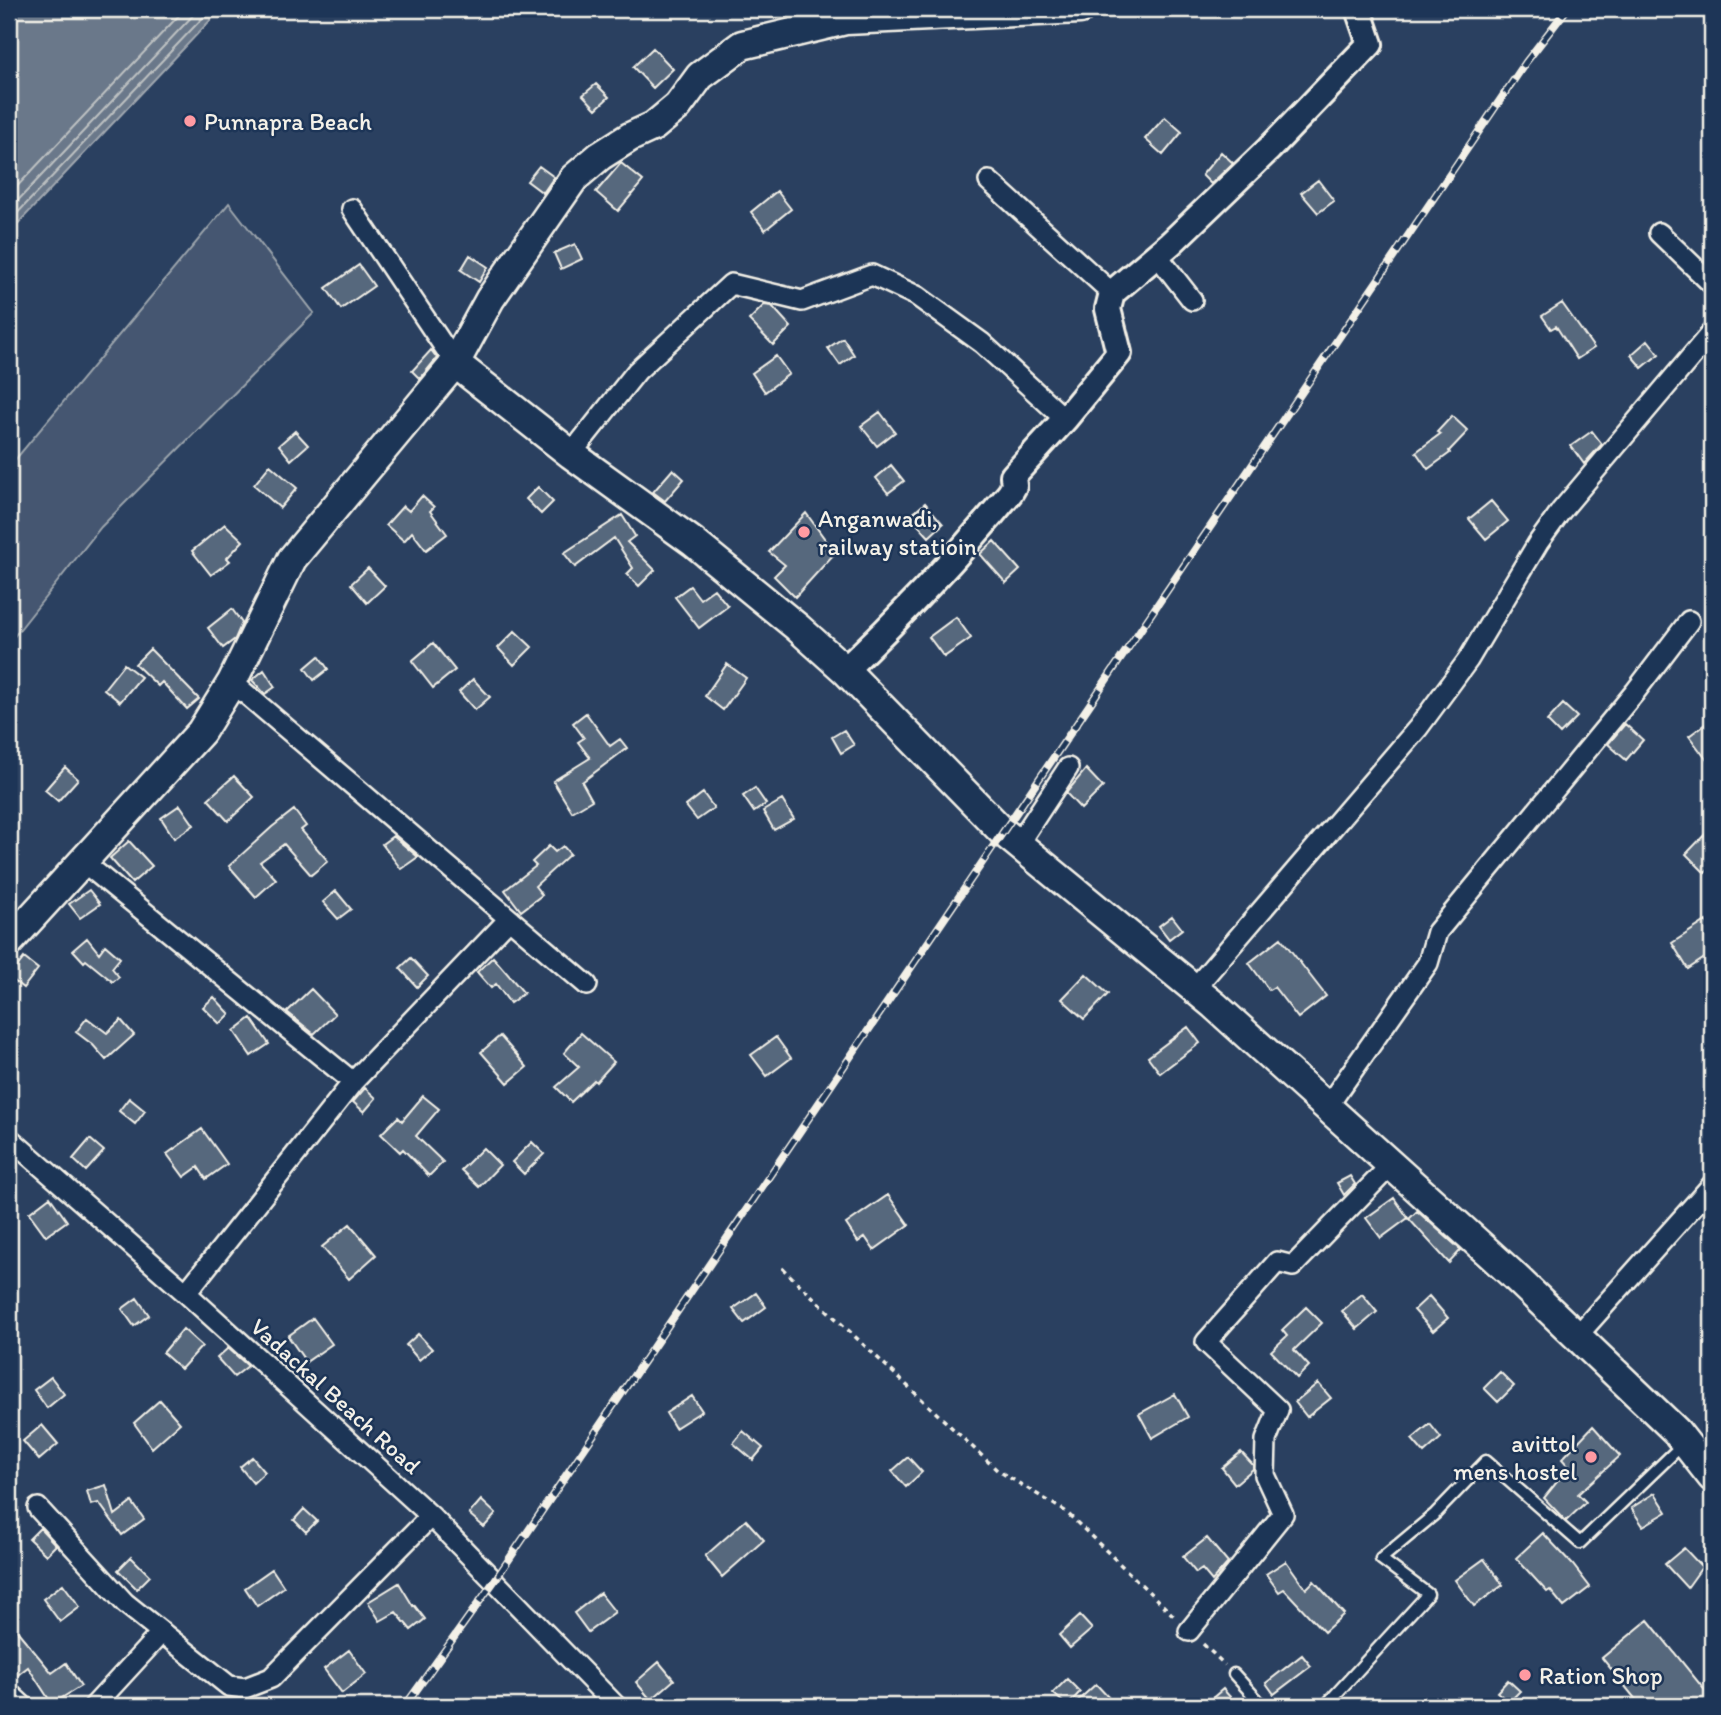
<svg xmlns="http://www.w3.org/2000/svg" width="1721" height="1715" font-family="Itim,sans-serif">
<rect width="100%" height="100%" fill="#2a4060"/>
<filter id="ink" filterUnits="userSpaceOnUse"><feTurbulence type="fractalNoise" baseFrequency=".0143" numOctaves="2"/><feDisplacementMap in="SourceGraphic" scale="14" xChannelSelector="R" yChannelSelector="G"/><feConvolveMatrix kernelMatrix="1 2 1 2 8 2 1 2 1" color-interpolation-filters="sRGB"/></filter>
<g filter="url(#ink)">
<path fill="#445771" stroke="#9ca4ac" stroke-width="2" d="M229 203 314 313 101 527 9 643V467Z"/>
<path fill="#6a788a" stroke="#a1a8b0" stroke-width="2" d="M9 9H221L9 233Z"/>
<g fill="none" stroke-linecap="round" stroke-linejoin="round">
<path stroke="#bdc1c2" stroke-width="2" d="M9 195 185 9
M9 210 199 9
M9 222 211 9"/>
</g>
<path fill="#56677d" stroke="#f4f1e8" stroke-width="2" d="M653 48 673 69 653 88 633 67Z
M596 84 609 97 596 109 583 95Z
M1165 117 1182 132 1163 155 1145 139Z
M1221 152 1233 163 1211 184 1202 175Z
M621 163 643 181 618 211 596 192Z
M539 166 554 177 543 193 527 181Z
M1318 180 1334 201 1318 213 1301 193Z
M777 191 791 209 765 230 751 212Z
M575 244 582 259 561 269 554 253Z
M470 255 488 267 479 282 461 270Z
M359 265 374 286 341 309 326 288Z
M1562 303 1594 348 1577 359 1556 326 1551 329 1542 316Z
M764 305 772 306 791 327 773 345 749 320Z
M843 338 854 355 840 365 828 348Z
M1648 340 1659 354 1642 368 1631 355Z
M431 350 437 358 420 379 412 371Z
M776 356 789 374 765 392 752 373Z
M880 412 895 432 877 446 861 426Z
M1452 416 1468 431 1449 451 1450 453 1428 469 1416 452 1440 434 1437 432Z
M295 431 308 445 291 460 279 445Z
M1592 431 1602 444 1584 464 1571 446Z
M270 465 297 488 280 508 254 485Z
M891 465 904 481 888 493 876 478Z
M673 469 684 479 665 501 653 492Z
M538 487 553 502 541 514 526 499Z
M422 496 434 507 430 511 447 534 426 550 412 532 404 541 386 525 403 506 409 511Z
M1491 501 1508 521 1486 539 1469 519Z
M925 503 943 524 929 537 910 516Z
M806 513 835 553 795 597 774 576 785 565 769 552Z
M622 515 635 536 627 542 655 570 639 586 627 574 633 568 614 538 575 567 564 553Z
M225 524 243 541 227 558 230 561 211 575 192 551Z
M994 541 1020 570 1006 583 980 554Z
M368 568 385 586 367 603 351 584Z
M690 586 700 599 714 589 728 606 699 628 675 597Z
M232 609 242 623 235 639 223 648 208 628Z
M956 617 971 638 944 657 929 637Z
M515 631 532 647 514 665 498 648Z
M433 643 455 670 433 688 412 661Z
M150 649 199 699 187 709 162 682 158 686 135 664Z
M319 656 328 669 314 680 305 668Z
M124 664 141 677 120 702 104 689Z
M727 664 746 678 723 710 705 696Z
M264 670 275 687 265 694 252 680Z
M473 679 490 697 475 710 459 692Z
M1563 704 1577 717 1560 734 1547 721Z
M586 713 610 746 620 739 627 748 582 782 592 800 572 812 553 781 590 758 578 742 584 738 573 723Z
M1712 719V767L1689 736Z
M1625 724 1643 740 1626 760 1608 744Z
M844 730 854 745 841 753 832 737Z
M65 767 78 779 58 801 45 790Z
M1086 769 1103 787 1081 809 1066 793Z
M234 776 254 797 228 821 208 799Z
M755 788 766 804 754 812 743 796Z
M703 793 714 808 697 820 686 806Z
M782 800 794 819 774 830 763 811Z
M180 805 194 825 174 838 161 818Z
M294 810 306 826 301 830 328 861 311 875 284 844 260 862 276 879 256 897 229 866 272 827Z
M1712 827V866L1705 873 1686 854Z
M393 836 418 857 401 869 382 844Z
M129 841 152 866 132 883 110 858Z
M549 846 555 852 563 846 570 854 535 886 542 895 521 911 505 890 536 866 532 862Z
M89 890 100 904 80 918 69 904Z
M336 891 351 909 338 919 323 902Z
M1172 916 1182 929 1169 939 1159 926Z
M1706 921 1712 930V953L1688 969 1672 943Z
M87 938 99 953 105 945 120 958 112 968 119 977 113 982 86 960 84 962 73 950Z
M1281 938 1326 996 1298 1018 1274 987 1269 990 1249 963Z
M493 957 524 993 510 1003 496 984 491 988 477 972Z
M24 958 38 969 23 988 9 977Z
M411 958 428 976 417 987 400 968Z
M1086 974 1108 994 1084 1019 1062 999Z
M311 989 335 1014 314 1034 287 1012Z
M214 997 230 1014 220 1024 203 1007Z
M87 1018 107 1033 121 1020 134 1035 106 1060 93 1045 76 1032Z
M251 1018 269 1044 251 1056 234 1031Z
M1188 1027 1200 1043 1160 1073 1148 1057Z
M581 1033 614 1062 596 1082 594 1080 571 1102 556 1087 579 1067 564 1053Z
M500 1036 527 1067 508 1083 481 1052Z
M776 1037 791 1058 767 1076 751 1055Z
M365 1088 376 1098 364 1112 353 1102Z
M423 1096 439 1109 416 1136 443 1162 429 1176 403 1149 400 1152 381 1134 398 1117 402 1121Z
M129 1098 145 1111 135 1124 119 1111Z
M202 1129 227 1164 206 1179 198 1167 184 1177 167 1154Z
M90 1139 104 1151 86 1171 73 1159Z
M532 1142 544 1154 524 1174 512 1162Z
M483 1148 500 1165 479 1187 461 1170Z
M1350 1176 1355 1184 1344 1195 1337 1183Z
M888 1195 909 1225 874 1250 865 1237 858 1242 846 1224Z
M50 1197 67 1221 46 1236 29 1213Z
M1394 1198 1408 1218 1381 1238 1366 1218Z
M1417 1211 1461 1250 1449 1263 1409 1219Z
M350 1224 376 1255 349 1279 322 1247Z
M756 1293 766 1307 744 1323 733 1309Z
M1362 1294 1377 1312 1357 1329 1342 1311Z
M1429 1296 1448 1318 1433 1331 1414 1310Z
M137 1298 149 1315 134 1326 122 1309Z
M1306 1307 1322 1323 1294 1350 1309 1366 1297 1378 1271 1351 1287 1336 1282 1330Z
M313 1318 332 1344 306 1362 288 1336Z
M183 1329 202 1346 181 1369 163 1353Z
M418 1334 432 1349 419 1360 406 1345Z
M228 1348 248 1366 234 1377 217 1358Z
M1500 1372 1514 1386 1498 1402 1484 1388Z
M51 1377 64 1394 47 1408 34 1390Z
M1318 1383 1331 1398 1307 1417 1295 1402Z
M1175 1394 1188 1417 1152 1438 1139 1414Z
M692 1396 702 1411 675 1428 666 1413Z
M160 1400 180 1423 152 1448 134 1423Z
M1430 1424 1441 1438 1424 1453 1412 1439Z
M42 1425 58 1444 39 1460 23 1441Z
M1593 1426 1620 1456 1578 1494 1586 1502 1566 1521 1544 1498 1569 1467 1562 1459Z
M743 1431 763 1448 753 1460 733 1443Z
M1241 1452 1253 1465V1469L1235 1484 1222 1468Z
M252 1457 265 1472 253 1483 240 1467Z
M908 1457 922 1472 906 1487 892 1471Z
M106 1485 115 1515 132 1502 144 1519 122 1535 99 1503 91 1505 87 1491Z
M1655 1493 1667 1512 1643 1526 1631 1508Z
M481 1500 496 1514 484 1527 469 1514Z
M304 1509 317 1521 306 1532 294 1520Z
M746 1520 764 1540 722 1577 705 1556Z
M40 1528 56 1545 46 1555 29 1539Z
M1543 1533 1573 1565 1590 1587 1564 1607 1550 1590 1547 1592 1516 1558Z
M1207 1538 1228 1563 1212 1581 1202 1569 1196 1573 1183 1557Z
M1684 1548 1702 1567 1687 1588 1665 1564Z
M131 1557 150 1576 137 1589 118 1570Z
M1484 1559 1503 1585 1474 1606 1455 1580Z
M1286 1561 1306 1589 1314 1581 1344 1614 1324 1632 1284 1589 1279 1592 1266 1574Z
M272 1569 284 1587 257 1606 245 1588Z
M399 1583 413 1606 414 1605 425 1619 411 1630 396 1612 380 1621 368 1602Z
M63 1584 80 1607 60 1622 43 1599Z
M600 1593 615 1612 588 1632 574 1613Z
M1080 1616 1092 1629 1070 1648 1059 1635Z
M1648 1620 1712 1699 1703 1706H1641L1602 1658Z
M14 1627 52 1673 66 1663 81 1686 52 1704 28 1667 15 1677 9 1669V1631Z
M349 1650 366 1674 342 1693 324 1669Z
M1302 1655 1311 1666 1274 1694 1266 1683Z
M659 1662 674 1680 651 1700 636 1682Z
M1067 1679 1080 1692 1067 1706 1053 1693Z
M1508 1680 1520 1691 1509 1702 1497 1692Z
M1096 1684 1109 1698 1100 1706H1072Z
M1223 1689 1238 1706H1203Z"/>
<g fill="none" stroke-linecap="round" stroke-linejoin="round">
<defs>
<path id="service" d="M1234 1674 1263 1706
M1325 1706 1428 1594 1381 1559 1435 1514 1486 1461 1580 1543 1682 1445"/>
<path id="minor" d="M989 181 1112 293
M352 209 455 363
M1659 233 1712 284
M1157 255 1192 300
M571 454 637 371 731 284 802 301 872 275 917 296 982 343 1065 419
M232 682 587 985
M1018 844 1068 768
M82 861 353 1082
M1194 989 1418 728 1468 660 1538 543 1561 511 1712 332
M1327 1107 1428 963 1437 932 1635 692 1689 621
M9 1138 186 1293 431 1516 616 1706
M186 1293 353 1082 509 919
M1577 1336 1712 1185
M38 1508 125 1603 229 1686 245 1688 271 1678 431 1516
M1189 1631 1283 1514 1265 1475 1266 1440 1278 1410 1206 1342 1277 1262 1293 1266 1392 1164
M9 1693 23 1706
M94 1706 162 1632"/>
<path id="tertiary" d="M845 670C904 614 959 555 1010 493L1014 486 1013 476 1065 419 1119 353 1108 309 1112 293 1171 243 1269 149 1370 44 1358 9"/>
<path id="secondary" d="M455 363 571 454 693 542 797 627 845 670 1002 831 1214 1005 1511 1273 1676 1431 1712 1477
M9 942 201 732 232 682 292 559 455 363 490 299 574 178 600 156 630 137 654 126 678 106 700 76 742 45 846 20 1080 9"/>
</defs>
<use href="#service" stroke="#f4f1e8" stroke-width="15"/>
<use href="#minor" stroke="#f4f1e8" stroke-width="24"/>
<use href="#tertiary" stroke="#f4f1e8" stroke-width="30"/>
<use href="#secondary" stroke="#f4f1e8" stroke-width="33"/>
<path stroke="#f4f1e8" stroke-width="3.5" stroke-dasharray="5 5" stroke-linecap="butt" d="M782 1268 997 1470 1065 1511 1177 1619
M1203 1644 1225 1665"/>
<use href="#service" stroke="#1d3557" stroke-width="10"/>
<use href="#minor" stroke="#1d3557" stroke-width="19"/>
<use href="#tertiary" stroke="#1d3557" stroke-width="24"/>
<use href="#secondary" stroke="#1d3557" stroke-width="28"/>
<defs>
<path id="rail" d="M405 1706 495 1580 1526 62 1567 9"/>
</defs>
<use href="#rail" stroke="#f4f1e8" stroke-width="8"/>
<use href="#rail" stroke="#1d3557" stroke-width="5" stroke-dasharray="16" stroke-linecap="butt"/>
</g>
</g>
<g fill="#ff9aa2" stroke="#1d3557" stroke-width="2.5">
<circle cx="190" cy="121" r="7"/>
<circle cx="804" cy="532" r="7"/>
<circle cx="1591" cy="1457" r="7"/>
<circle cx="1525" cy="1675" r="7"/>
</g>
<g text-anchor="middle" dominant-baseline="central" stroke-width="5" stroke-linejoin="round" paint-order="stroke">
<g font-size="24" fill="#f4f1e8" stroke="#1d3557" text-anchor="start">
<text x="204" y="121">Punnapra Beach</text>
<text x="818" y="518">Anganwadi,<tspan x="818" dy="28">railway statioin</tspan></text>
<text x="1577" y="1443" text-anchor="end">avittol<tspan x="1577" dy="28">mens hostel</tspan></text>
<text x="1539" y="1675">Ration Shop</text>
</g>
<g font-size="24" fill="#f4f1e8" stroke="#1d3557">
<text transform="translate(336 1396) rotate(42)">Vadackal Beach Road</text>
</g>
</g>
<rect width="1721" height="1715" fill="none" stroke="#1d3557" stroke-width="35"/>
<rect x="18" y="18" width="1686" height="1680" fill="none" stroke="#f4f1e8" stroke-width="2.5" filter="url(#ink)"/>
</svg>
